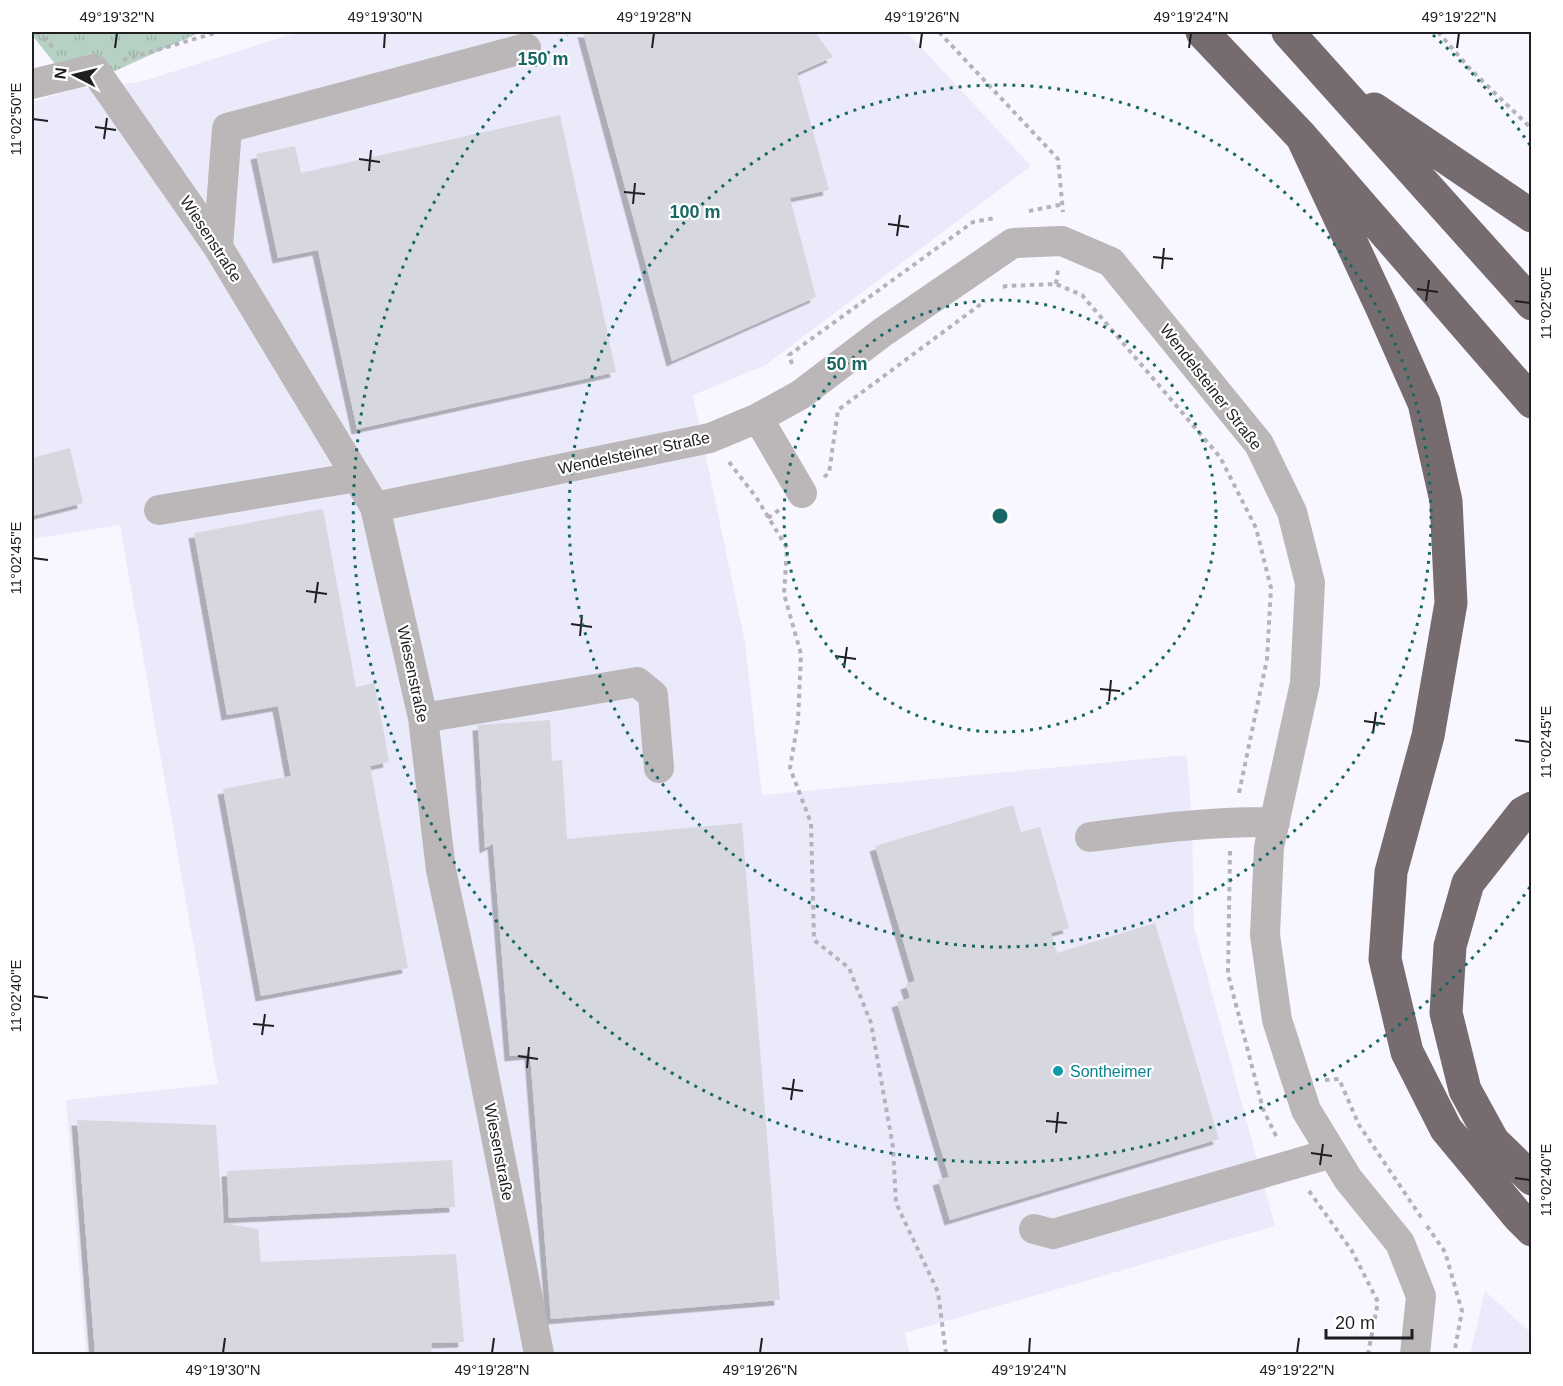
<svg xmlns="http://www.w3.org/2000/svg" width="1563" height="1386" font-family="Arial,sans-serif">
<defs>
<pattern id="grass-tufts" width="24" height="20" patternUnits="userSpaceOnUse" patternTransform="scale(1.5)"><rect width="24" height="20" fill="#b6d1c3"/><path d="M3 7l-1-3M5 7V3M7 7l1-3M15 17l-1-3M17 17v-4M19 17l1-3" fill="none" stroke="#9cb3a7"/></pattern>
<filter id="shadow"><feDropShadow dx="-5.5" dy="5.5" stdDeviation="0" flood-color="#0004"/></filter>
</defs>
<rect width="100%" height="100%" fill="#f8f7ff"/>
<path fill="#ebeafa" d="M299 32H907L1031 166 764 366 693 395 745 642 762 795 1187 755 1192 824 1194 927 1275 1226 905 1333 910 1354H86L66 1100 218 1084 120 525 32 539V102L75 89 140 82Z
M1485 1291 1531 1333V1354H1470Z"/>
<path fill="url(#grass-tufts)" d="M32 32H201L75 89 32 35Z"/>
<path fill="#d7d7e0" filter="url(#shadow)" d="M583 32H815L833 57 797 73 829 190 790 198 816 297 672 361Z
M560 115 616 372 357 429 318 250 278 258 256 154 295 146 301 173Z
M70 448 83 503 32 516V458Z
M323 509 356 687 374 683 384 733 389 762 370 766 408 968 261 996 223 789 291 776 278 706 227 715 194 533Z
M550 720 552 761 562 760 567 839 742 823 780 1300 551 1319 530 1054 510 1056 493 844 485 848 478 725Z
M1013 805 1021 832 1040 827 1069 928 1051 933 1057 953 1155 923 1219 1139 950 1220 938 1180 949 1177 897 1002 910 998 906 984 915 981 875 846Z
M77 1120 216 1125 223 1223 258 1229 261 1262 456 1254 464 1342 431 1343 432 1354H95Z
M452 1160 455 1207 229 1218 227 1171Z"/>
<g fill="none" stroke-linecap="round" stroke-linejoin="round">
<path stroke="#b4b3ba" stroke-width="4" stroke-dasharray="4.5 4.5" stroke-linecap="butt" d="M36 32 55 49
M939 32 1058 159 1063 212
M1438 32 1471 70 1532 129
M123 60 218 32
M1029 211 1064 204
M1056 284 1058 270
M1003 287 1006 286 1056 284 1082 295 1220 457 1256 528 1271 588 1267 659 1239 793
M792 364 789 355 973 222 995 218
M729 462 756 497 787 548 784 594 801 654 798 721 790 768 811 823 814 940 849 968 871 1023 893 1147 896 1203 938 1292 946 1354
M824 477 829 473 838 410 985 301
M768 518 779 510
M1230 851 1228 974 1263 1109 1277 1138
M1325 1080 1339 1079 1359 1125 1423 1220
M1309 1191 1352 1251 1378 1302 1368 1354
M1427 1226 1445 1252 1462 1311 1454 1354"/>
<path stroke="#bbb7b8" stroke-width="30" d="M32 84 94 69 218 247 375 507 423 718 441 870 468 994 539 1354
M218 247 227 128 526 48
M758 418 802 493
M375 507 710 438 758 418 800 395 883 332 1013 243 1062 241 1111 262 1259 444 1292 512 1310 583 1305 683 1269 847 1265 935 1277 1020 1306 1110 1348 1179 1400 1243 1421 1296 1415 1354
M159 510 357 477
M423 718 637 682 653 695 659 768
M1090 837C1151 829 1212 821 1275 822
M1034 1229 1053 1234 1332 1153"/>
<path stroke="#766c6f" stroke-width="33" d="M1202 32 1302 137 1532 402
M1288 32 1532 304
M1374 109 1532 216
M1302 137 1381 306 1424 403 1446 501 1451 603 1428 736 1391 872 1385 959 1407 1052 1446 1129 1518 1216 1532 1230
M1532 808 1523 813 1468 883 1450 946 1446 1013 1465 1090 1493 1141 1532 1179"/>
</g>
<path fill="none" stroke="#1f1f22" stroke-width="2" d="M115 48 117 33M384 48 385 33M652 48 654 33M920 48 922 33M1189 48 1191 33M1457 48 1459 33M33 119 48 121M95 127 116 130M104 139 107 118M359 159 380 162M369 171 371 150M624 192 645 194M633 204 635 183M888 224 909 227M897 236 900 215M1153 257 1173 259M1162 269 1164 248M1417 289 1438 292M1426 301 1429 280M1515 301 1530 303M33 558 48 560M306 591 327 594M315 603 318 582M571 624 592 627M580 636 582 615M835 656 856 659M844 668 847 647M1100 689 1120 691M1109 701 1111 680M1364 721 1385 724M1373 733 1376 712M1515 740 1530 742M33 996 48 998M253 1024 274 1026M262 1035 265 1014M518 1056 538 1059M527 1068 529 1047M782 1088 803 1091M791 1100 794 1079M1046 1121 1067 1123M1056 1133 1058 1112M1311 1153 1332 1156M1320 1165 1323 1144M1515 1178 1530 1180M223 1353 225 1338M492 1353 494 1338M760 1353 762 1338M1029 1353 1030 1338M1297 1353 1299 1338"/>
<g fill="none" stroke="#196765" stroke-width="3" stroke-dasharray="3 6">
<circle cx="1000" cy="516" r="216"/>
<circle cx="1000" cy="516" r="431"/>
<path d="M1530 887A647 647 0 1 1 567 35M1433 35A647 647 0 0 1 1530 145"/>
</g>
<circle fill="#0f9aa8" stroke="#fff" stroke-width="2" cx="1058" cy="1071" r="6"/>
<g text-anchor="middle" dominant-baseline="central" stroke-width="4.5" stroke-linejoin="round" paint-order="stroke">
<g font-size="16" fill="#1f1f22" stroke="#fff">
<text transform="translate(211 239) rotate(57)">Wiesenstraße</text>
<text transform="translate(1211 387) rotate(52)">Wendelsteiner Straße</text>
<text transform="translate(634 453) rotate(-12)">Wendelsteiner Straße</text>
<text transform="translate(413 674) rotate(78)">Wiesenstraße</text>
<text transform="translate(499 1152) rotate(79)">Wiesenstraße</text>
</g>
<g font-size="16" fill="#0d838f" stroke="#fff" text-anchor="start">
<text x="1070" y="1071">Sontheimer</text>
</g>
</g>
<circle cx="1000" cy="516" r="9" fill="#196765" stroke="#fff" stroke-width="3"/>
<g font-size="18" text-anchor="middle" font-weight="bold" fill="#196765" stroke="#fff" stroke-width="4.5" stroke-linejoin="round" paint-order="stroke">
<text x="543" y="65">150 m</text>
<text x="695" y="218">100 m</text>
<text x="847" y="370">50 m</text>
</g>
<rect width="1563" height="1386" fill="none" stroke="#ffffff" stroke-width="66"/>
<g transform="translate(75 75) rotate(277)" stroke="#ffffff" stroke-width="4.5" paint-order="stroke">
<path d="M0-4.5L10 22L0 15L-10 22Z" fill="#1f1f22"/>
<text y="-9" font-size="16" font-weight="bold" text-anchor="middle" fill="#1f1f22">N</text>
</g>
<path d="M1326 1329v9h86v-9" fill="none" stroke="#1f1f22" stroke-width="3"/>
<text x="1335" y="1329" font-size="18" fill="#1f1f22" stroke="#ffffff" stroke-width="4.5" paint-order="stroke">20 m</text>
<rect x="33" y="33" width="1497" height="1320" fill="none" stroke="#1f1f22" stroke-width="2"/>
<g font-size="15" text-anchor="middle" fill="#1f1f22">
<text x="117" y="22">49°19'32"N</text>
<text x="385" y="22">49°19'30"N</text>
<text x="654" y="22">49°19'28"N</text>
<text x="922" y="22">49°19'26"N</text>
<text x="1191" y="22">49°19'24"N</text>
<text x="1459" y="22">49°19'22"N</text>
<text transform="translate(16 119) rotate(-90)" y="5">11°02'50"E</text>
<text transform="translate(1546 303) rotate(-90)" y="5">11°02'50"E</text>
<text transform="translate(16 558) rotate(-90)" y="5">11°02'45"E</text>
<text transform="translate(1546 742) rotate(-90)" y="5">11°02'45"E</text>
<text transform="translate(16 996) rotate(-90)" y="5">11°02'40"E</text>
<text transform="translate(1546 1180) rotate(-90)" y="5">11°02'40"E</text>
<text x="223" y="1375">49°19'30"N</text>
<text x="492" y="1375">49°19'28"N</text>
<text x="760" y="1375">49°19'26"N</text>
<text x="1029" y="1375">49°19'24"N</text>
<text x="1297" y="1375">49°19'22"N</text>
</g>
</svg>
